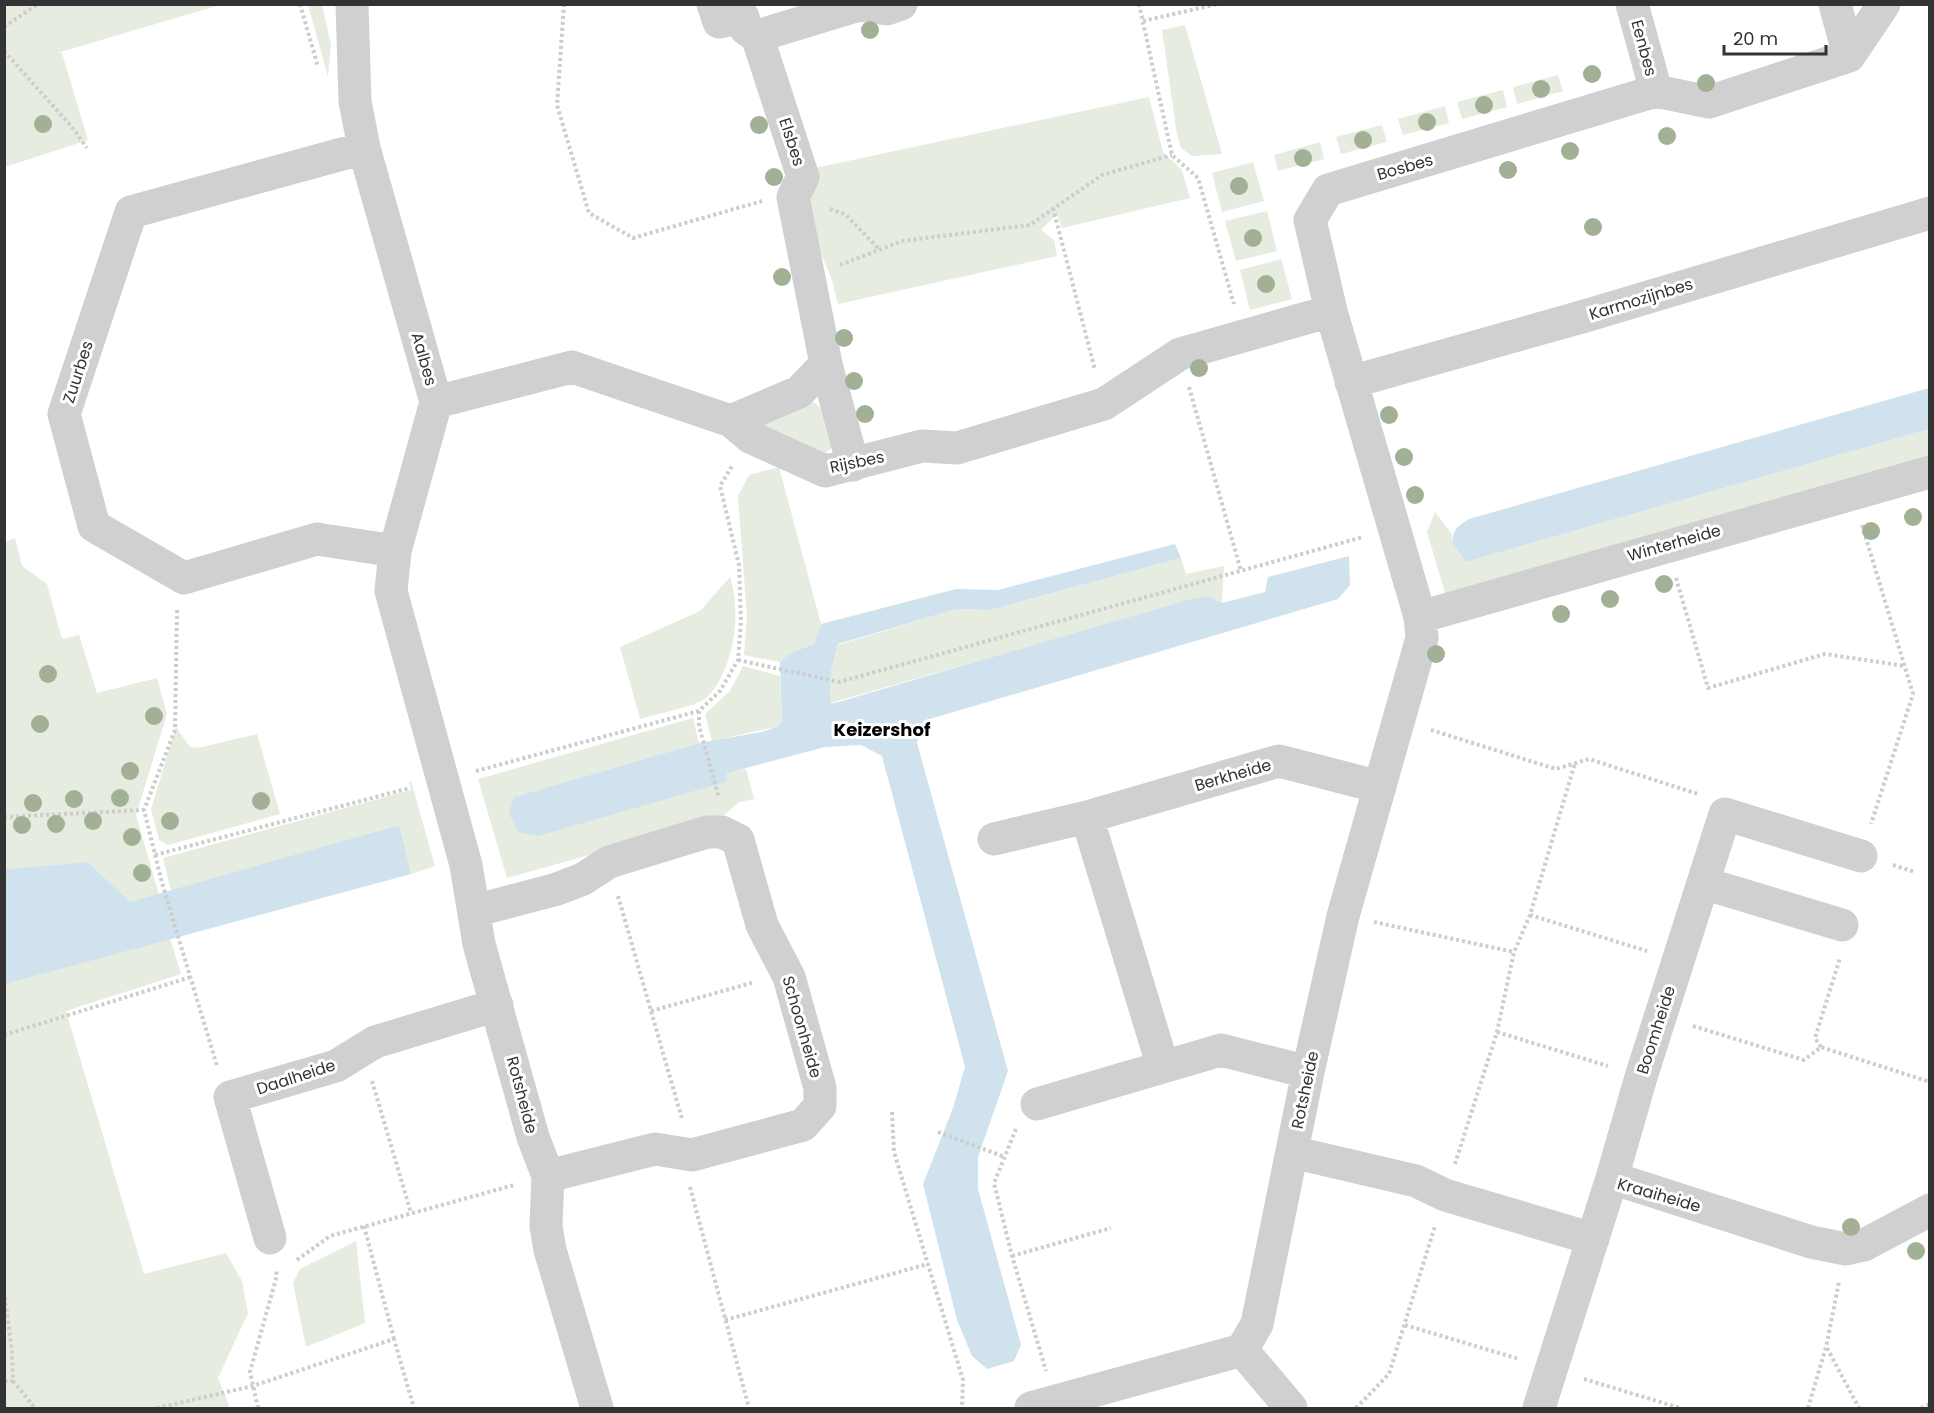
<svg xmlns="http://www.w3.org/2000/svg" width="1934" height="1413" font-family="Poppins,sans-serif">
<rect width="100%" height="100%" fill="#fff"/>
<path fill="#e6ecdf" d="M5 4H220V5L57 53H62L88 140 5 167Z
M308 5H322L331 45 328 77Z
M1185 25 1222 154 1192 156 1181 148 1177 135 1162 30Z
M1558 75 1563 91 1517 104 1513 87Z
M1503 90 1507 107 1462 119 1457 102Z
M1149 97 1163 152 1182 170 1190 198 1062 228 1057 214 1041 230 1054 240 1057 256 838 304 832 280 805 215 815 168Z
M1445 106 1449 123 1403 135 1398 119Z
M1382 125 1387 142 1341 154 1336 137Z
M1320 142 1324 159 1278 171 1274 155Z
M1253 162 1264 201 1222 212 1212 173Z
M1267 211 1277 251 1236 261 1225 221Z
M1281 259 1292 299 1250 310 1240 270Z
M809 400C829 408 829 428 833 447L824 454 759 423Z
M1929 429V460L1447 599 1427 532 1435 512 1452 534V543L1466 562Z
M779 467 821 624 814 644 790 653 780 662 744 655 747 617 738 496 749 475Z
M15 538 22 566 47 584 62 639 79 635 97 693 157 678 167 714 136 815 159 895 130 902 88 862 5 869 4 542Z
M1181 558 1186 574 1224 566 1222 603 1208 596 830 703 831 672 838 645 957 609 991 610Z
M730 577C742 611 734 672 706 698 695 707 655 714 640 719L620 647 700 611Z
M743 666 780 676 782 720 780 726 712 741 705 714 730 691Z
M693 718 699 743 514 797 746 769 754 799 739 802 721 818 507 878 478 779Z
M176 727 190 747 198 748 257 734 280 814 168 845 159 840 151 809Z
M411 781 435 866 411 874 398 825 171 892 163 858 411 790 409 782Z
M170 938 181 974 66 1011 144 1274 226 1253 242 1281 248 1313 218 1378 230 1408H5V984Z
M356 1241 365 1323 306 1347 293 1283 300 1269Z"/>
<path fill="#cfe2ee" d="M1929 388V429L1466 562 1452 543C1453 530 1457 526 1469 519Z
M1175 544 1181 558 990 610 957 609 838 644 831 672 830 703H835L1188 600 1208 596 1222 603 1265 592 1268 577 1349 556 1350 585 1338 599 923 721 917 743 1008 1071 978 1157V1189L1021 1345 1014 1361 987 1369 972 1356 957 1320 923 1184 953 1108 965 1067 882 756 861 745 825 747 727 773 726 782 538 836 518 832 509 813 514 797 699 743 762 732 779 726 782 720 780 662 790 653 814 644 821 624 956 589 998 590Z
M399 825 411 874 5 984V869L88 862 130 902Z"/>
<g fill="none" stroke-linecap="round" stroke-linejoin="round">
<path stroke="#cdcdcd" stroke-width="4" stroke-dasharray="3 3" stroke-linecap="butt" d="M300 4 318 67
M564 4 557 105 589 213 633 238 762 201
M1139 4 1172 155 1198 178 1234 304
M1143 21 1218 4
M4 27 38 4
M4 51 71 126 87 148
M1053 208 1095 370
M830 209 845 214 878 248
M840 265 902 241 1030 225 1102 175 1172 155
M1189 387 1241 571
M1862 525 1913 694 1871 824
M1676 578 1708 688 1825 654 1905 666
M177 610 175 730 144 810 162 883 217 1066
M738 660 839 682 1363 537
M699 711V726L719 798
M1431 730 1556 769 1589 759 1698 794
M476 771 699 711 720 691 738 660 741 621 739 565 720 486 732 466
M4 817 144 810
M155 855 410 788
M1893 865 1915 872
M618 896 682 1119
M1530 915 1647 951
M1374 922 1514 952
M651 1011 755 982
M1693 1026 1804 1060 1821 1047 1930 1082
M1497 1032 1608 1066
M4 1035 191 977
M1821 1047 1815 1038 1840 958
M372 1081 411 1213
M892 1112 894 1152 963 1380 962 1408
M1016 1129 994 1183 1012 1256 1046 1371
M938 1132 1005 1157
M1455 1164 1497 1032 1514 952 1530 915 1575 763
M690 1187 749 1408
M364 1226 394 1339
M1012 1256 1111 1228
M297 1260 330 1236 514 1185
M4 1291 12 1351 13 1381H4
M725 1320 928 1264
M1405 1325 1519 1359
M1827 1348 1859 1408
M1584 1379 1680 1408
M13 1381 35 1408
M157 1408 253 1386 394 1339 414 1408
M258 1408 250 1372 277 1275 276 1270
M1356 1408 1389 1374 1435 1226
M1808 1408 1826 1347 1839 1282
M1921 1408 1930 1404"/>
<path stroke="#d0d0d0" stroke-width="33" d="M352 4 355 101 364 148 436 402 395 551 391 591 466 865 479 944 533 1137 548 1176 546 1226 550 1250 597 1408
M713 4 719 22 743 17 746 29 757 36
M1632 4 1656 91
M1835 4 1849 56
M364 148 131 212 64 414 94 526 184 578 317 539 395 551
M1351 382 1585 316 1930 213
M436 402 572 367 731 421 750 437 825 471 922 446 957 448 1104 404 1180 354 1331 311
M731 421 799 392 826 364
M853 465 826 364 793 197 803 177 757 36 859 5 887 9 901 4
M1420 617 1930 472
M994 839 1087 817
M1703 883 1842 925
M474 911 557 889 583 879 609 862 707 832H722L738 840 762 925 789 977 820 1088V1106L803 1125 692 1155 655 1149 548 1176
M1308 1072 1221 1050 1163 1067 1087 817 1279 761 1380 787
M1037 1104 1163 1067
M1292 1152 1416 1181 1445 1195 1593 1239
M1612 1178 1641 1077 1725 814 1861 856
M270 1238 230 1097 336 1066 375 1042 497 1005
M1242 1350 1291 1408
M1031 1408 1242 1350 1257 1324 1308 1072 1343 916 1422 638 1420 617 1331 311 1310 220 1328 190 1656 91 1709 102 1849 56 1884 4
M1539 1408 1612 1178 1811 1242 1846 1249 1864 1245 1930 1210"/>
</g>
<g fill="#a2b095">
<circle cx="870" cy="30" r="9"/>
<circle cx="1592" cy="74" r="9"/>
<circle cx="1706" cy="83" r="9"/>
<circle cx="1541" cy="89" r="9"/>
<circle cx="1484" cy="105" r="9"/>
<circle cx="1427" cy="122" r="9"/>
<circle cx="43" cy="124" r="9"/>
<circle cx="759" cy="125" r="9"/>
<circle cx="1667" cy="136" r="9"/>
<circle cx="1363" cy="140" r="9"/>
<circle cx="1570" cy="151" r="9"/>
<circle cx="1303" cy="158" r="9"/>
<circle cx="1508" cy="170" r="9"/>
<circle cx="774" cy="177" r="9"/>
<circle cx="1239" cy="186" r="9"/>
<circle cx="1593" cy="227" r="9"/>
<circle cx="1253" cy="238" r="9"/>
<circle cx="782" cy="277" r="9"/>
<circle cx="1266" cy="284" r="9"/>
<circle cx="844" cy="338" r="9"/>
<circle cx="1199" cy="368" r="9"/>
<circle cx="854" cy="381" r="9"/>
<circle cx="865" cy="414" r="9"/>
<circle cx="1389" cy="415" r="9"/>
<circle cx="1404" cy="457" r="9"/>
<circle cx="1415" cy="495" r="9"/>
<circle cx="1913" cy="517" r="9"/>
<circle cx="1871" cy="531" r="9"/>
<circle cx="1664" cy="584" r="9"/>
<circle cx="1610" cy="599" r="9"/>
<circle cx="1561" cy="614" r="9"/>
<circle cx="1436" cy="654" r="9"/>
<circle cx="48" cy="674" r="9"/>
<circle cx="154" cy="716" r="9"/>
<circle cx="40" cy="724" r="9"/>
<circle cx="130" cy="771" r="9"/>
<circle cx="120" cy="798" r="9"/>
<circle cx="74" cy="799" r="9"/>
<circle cx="261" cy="801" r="9"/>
<circle cx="33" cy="803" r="9"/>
<circle cx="93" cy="821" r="9"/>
<circle cx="170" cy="821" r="9"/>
<circle cx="56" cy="824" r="9"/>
<circle cx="22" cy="825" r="9"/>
<circle cx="132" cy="837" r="9"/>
<circle cx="142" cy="873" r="9"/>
<circle cx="1851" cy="1227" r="9"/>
<circle cx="1916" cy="1251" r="9"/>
</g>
<g text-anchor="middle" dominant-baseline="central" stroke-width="6" stroke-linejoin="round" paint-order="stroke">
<g font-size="16" fill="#333" stroke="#fff">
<text transform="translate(1644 48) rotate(75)">Eenbes</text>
<text transform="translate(792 142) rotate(72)">Elsbes</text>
<text transform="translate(1405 167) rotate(-16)">Bosbes</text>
<text transform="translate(1641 299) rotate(-17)">Karmozijnbes</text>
<text transform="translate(424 359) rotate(74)">Aalbes</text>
<text transform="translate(78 372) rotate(-72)">Zuurbes</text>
<text transform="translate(857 462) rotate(-12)">Rijsbes</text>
<text transform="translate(1674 543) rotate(-16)">Winterheide</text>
<text transform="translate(1233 775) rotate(-16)">Berkheide</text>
<text transform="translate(802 1027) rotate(74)">Schoonheide</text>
<text transform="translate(1656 1030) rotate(-72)">Boomheide</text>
<text transform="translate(296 1077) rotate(-18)">Daalheide</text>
<text transform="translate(1305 1090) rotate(-78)">Rotsheide</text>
<text transform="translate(522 1095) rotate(75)">Rotsheide</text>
<text transform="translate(1659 1195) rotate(16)">Kraaiheide</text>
</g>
<g font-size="18" font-weight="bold" fill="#000" stroke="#fff">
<text x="882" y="729">Keizershof</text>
</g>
</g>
<rect width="1934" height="1413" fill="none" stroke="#333333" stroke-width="12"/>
<path d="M1724 45v9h102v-9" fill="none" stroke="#333333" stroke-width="3"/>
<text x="1733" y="45" font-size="18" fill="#333333" stroke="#ffffff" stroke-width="4.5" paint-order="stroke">20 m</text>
</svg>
